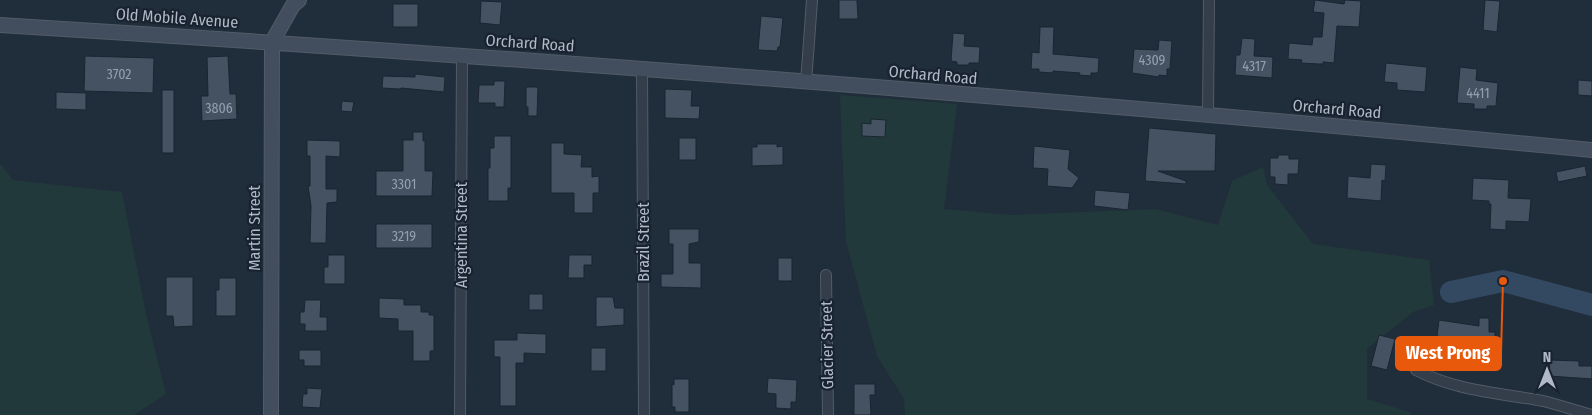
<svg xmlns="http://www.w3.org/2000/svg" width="1592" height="415" font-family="'Fira Sans Condensed',sans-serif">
<rect width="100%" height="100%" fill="#202d3a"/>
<path fill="#22393b" d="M840 95 957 104 944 209 1011 215 1156 209 1218 225 1232 181 1263 167 1267 185 1313 244 1429 260 1434 305 1413 312 1367 349V399L1410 412 1411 415H905L904 399 877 356 846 242Z
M0 163 13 180 122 192 146 314 166 394 134 415H0Z"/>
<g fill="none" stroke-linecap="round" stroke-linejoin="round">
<path stroke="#334962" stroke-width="22" d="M1451 292 1503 281 1592 305"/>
</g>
<path fill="#445262" stroke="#1b2531" d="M839 0H857L858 19H839Z
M1315 0 1344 4 1345 0 1361 1 1359 27 1337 26 1334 63 1323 62V64H1319L1301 63 1302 60 1288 59 1289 43 1312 45 1313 37H1322L1324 13 1313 12Z
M1485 0 1500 1 1497 32 1483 30Z
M481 1 502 2 500 25 480 23Z
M393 4H418V27H393Z
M761 16 783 18 780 47H778L777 51 758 50Z
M1040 27H1054L1053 54 1099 58 1098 73H1091V76L1079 75 1080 73 1053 71V73L1039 72V69H1031L1032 52 1039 53Z
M953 33 965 34 964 46 980 47 979 63H969V65H957V62L951 61Z
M1242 38 1255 39 1254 56 1273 57 1272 78 1235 75 1236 55H1240Z
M1159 40 1172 41 1170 69H1167V76L1159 75V77L1132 73 1134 49 1158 50Z
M85 56 154 58 153 93 84 91Z
M228 56 230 94H236L237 119 202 121 201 96H208L207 57Z
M1386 63 1427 67 1425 92 1397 90V83L1384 82Z
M1460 67 1477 69 1476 80 1498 83 1496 106H1487V109H1474V104L1457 103Z
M415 74 445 77 444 92 401 88 400 89 382 88 383 76 415 77Z
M1578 80 1592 81V96L1578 95Z
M494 81H505L504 107H495V103H478L479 85H494Z
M526 87H538L537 116H528V107H526Z
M665 89 692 90 691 106H700L699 119 665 118Z
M162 90H174V153H162Z
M56 92 86 93V110L56 109Z
M342 101 354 102 352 112 341 111Z
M871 119 886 120 885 137 862 136V123L871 124Z
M1149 128 1216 134 1215 171H1158L1186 181V184L1145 181Z
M413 132H423V141H425V171H433L432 196H376V171H403V140H413Z
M494 136H511V188H508V201H488V168H490V148H494Z
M679 138H696V160H679Z
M307 140 340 141V157L326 156V189H337V202L327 203 326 243H310L311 206 308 186H310V156H307Z
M551 143H564V154L582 155 581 167H592V177L599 176V193H593V213H574V193H551Z
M757 144H777V147L783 146V165L752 166V147H757Z
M1034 146 1070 150 1068 169 1079 178 1072 188 1047 186 1048 169 1033 168Z
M1278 155H1289V159H1299L1298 174H1288V185L1275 184V177H1270V158H1278Z
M1371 164 1386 165 1385 181 1382 180 1381 201 1347 198 1348 176 1370 178Z
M1585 166 1587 176 1558 182 1556 172Z
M1473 178 1509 180 1508 198 1531 199 1529 222 1506 221V230L1490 229 1491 204H1489V201L1472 200Z
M1095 190 1130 193 1128 210 1094 206Z
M376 224H432V248H376Z
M669 229H699V242L689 244V263H701V288L661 287V274H673V244H669Z
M328 255H345V284H324V267H328Z
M569 255H592V265H584V278H568Z
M778 258H792V281H778Z
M166 277H193V326L174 327 173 316H166Z
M219 278H236V316H216V290H219Z
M529 294H543V310H529Z
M596 297H613L615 308H624V325L596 327Z
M379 298 404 299V305H421V312H429V315H434V351H430V361H413V331H398V319L379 318Z
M305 300H321L320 317H327V331H305V324H300V312H304Z
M1479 318H1489V332H1495V342H1501V361H1482V358H1478V342L1456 338 1455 340 1443 338V337L1437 336 1439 320 1479 326Z
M517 333 546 334V354L524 353V363H516V406H500V357H494V340H517Z
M1379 335 1395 339 1387 370 1371 366Z
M591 348H606V371H591Z
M299 350H321V366H304V360H299Z
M1550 360 1579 361V366H1592V379L1549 376Z
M768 378 797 380 796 402H791V409L776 408V394L767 393Z
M674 379H689V412H675V407H672V384L674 385Z
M854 384H875V395H870L871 415H854Z
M307 388 322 389 320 408 302 407 303 394H307Z"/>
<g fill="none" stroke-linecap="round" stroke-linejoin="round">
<defs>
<path id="street" d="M642 70 644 415
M806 83 812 0
M1208 115 1209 0
M826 275 828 415
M1416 370C1456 391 1500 393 1543 401 1560 405 1576 411 1592 415
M460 415 462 56"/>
<path id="secondary" d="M0 25C531 58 1062 99 1592 150
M271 415 272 42 293 5 299 0"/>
</defs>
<use href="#street" stroke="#525c68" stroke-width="12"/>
<use href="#secondary" stroke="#525c68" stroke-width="16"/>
<use href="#street" stroke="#343e4a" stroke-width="10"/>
<use href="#secondary" stroke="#424e5d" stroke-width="14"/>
</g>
<g text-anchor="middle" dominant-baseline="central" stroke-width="4.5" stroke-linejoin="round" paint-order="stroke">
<g font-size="14" fill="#949fae">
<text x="1152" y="60">4309</text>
<text x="1254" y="66">4317</text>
<text x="119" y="74">3702</text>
<text x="1478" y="93">4411</text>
<text x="219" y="108">3806</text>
<text x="404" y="184">3301</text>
<text x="404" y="236">3219</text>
</g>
<g font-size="16" fill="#afb9c7" stroke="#19232f">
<text transform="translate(177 18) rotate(4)">Old Mobile Avenue</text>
<text transform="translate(530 43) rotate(4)">Orchard Road</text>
<text transform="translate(933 75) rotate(5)">Orchard Road</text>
<text transform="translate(1337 109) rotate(5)">Orchard Road</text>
<text transform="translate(254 228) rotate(-90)">Martin Street</text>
<text transform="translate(461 235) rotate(-90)">Argentina Street</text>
<text transform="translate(643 242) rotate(-90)">Brazil Street</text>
<text transform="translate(827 345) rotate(-91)">Glacier Street</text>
</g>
</g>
<path fill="none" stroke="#e8590c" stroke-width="2" d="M1503 281L1501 353"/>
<circle fill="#e8590c" stroke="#19232f" stroke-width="2" cx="1503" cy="281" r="5"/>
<rect fill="#e8590c" stroke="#e8590c" stroke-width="2" x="1396" y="337" width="105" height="33" rx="5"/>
<g font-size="18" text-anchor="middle" font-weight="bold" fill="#fff">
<text x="1448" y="359">West Prong</text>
</g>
<g transform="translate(1547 370)" stroke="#19232f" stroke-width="4" paint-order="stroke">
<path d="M0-4L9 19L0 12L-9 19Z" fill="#afb9c7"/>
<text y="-8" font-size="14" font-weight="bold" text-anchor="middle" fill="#afb9c7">N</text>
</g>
</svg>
